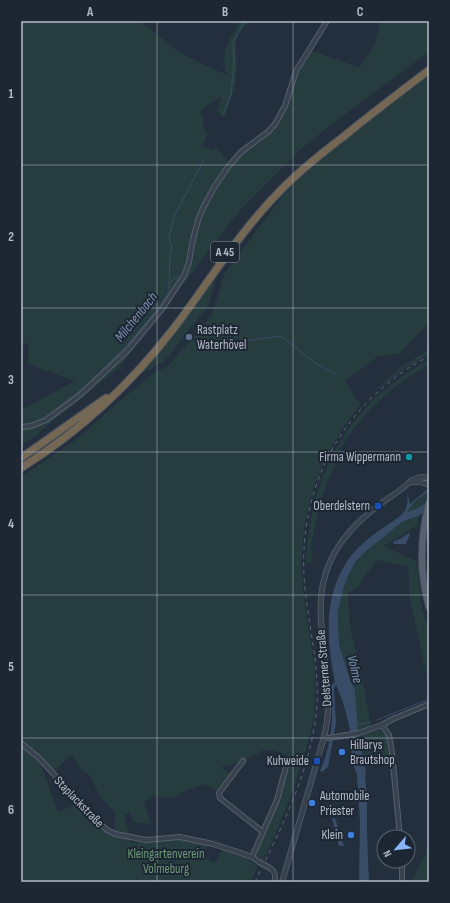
<svg xmlns="http://www.w3.org/2000/svg" width="450" height="903" font-family="'Sofia Sans Condensed',sans-serif">
<rect width="100%" height="100%" fill="#242f3e"/>
<path fill="#263c3f" d="M21 21H139C152 29 163 40 175 49 192 60 210 68 228 75 227 72 225 69 225 66 221 51 233 34 240 21H249L240 32 236 40 237 68 235 88 224 118 217 111 222 96 205 107 200 112 203 115V127L208 134 202 146 212 150 216 147 230 164 241 152 263 136 280 116 294 76 309 50 359 67 374 46 381 21H429V52L336 121 301 149 241 209 119 368 31 439 21 445V410L75 381 28 364 29 342 21 348Z
M429 73V323L400 353 377 357 345 381 360 405C317 458 296 521 303 590 307 628 318 666 315 704 314 725 307 745 301 765 296 781 291 796 285 811 279 828 270 844 263 861L255 854 277 805 292 757 276 751 264 750 246 760 221 767 232 775 217 791 205 784 182 792 173 799 155 795 144 802 151 824 133 822 130 812 124 816 129 835 115 833V813L99 795 91 777 80 768 71 755 53 772C44 761 34 748 21 741V477L77 439 108 411 151 375 169 365 212 315 224 274 290 186 332 146Z
M217 274 210 300 207 307 164 362 143 373 195 305Z
M429 350V354L404 369 374 392V391L402 366Z
M429 360V365C389 387 357 418 335 459L337 461C322 489 316 519 310 551H313L311 563H306C307 548 308 533 311 518 325 447 366 393 429 360Z
M429 491V501L416 509 407 512 414 502Z
M420 515 416 526 384 546 416 561 422 608 429 629V678L426 672 410 600 408 566 377 560 357 588 348 593 350 627 361 671 371 726 358 731 355 690 350 680 338 638V611L343 589 348 576 355 562 365 552 402 522Z
M381 730 386 736 391 765 365 767 359 735Z
M21 745 37 760 42 767 57 809 61 811 76 804C92 821 104 837 129 839L130 843 180 840 207 846 202 855 214 863 223 849 239 853 258 867 250 882H21Z
M429 848V882H411Z"/>
<path fill="#394c67" d="M429 488V491L414 502 407 512 416 509 429 501V509L420 515 402 522 365 552 355 562 348 576 343 589 338 611V626L339 644 350 680 355 690 358 731 366 773 365 777 367 795V834L369 882H359L360 822 357 774C350 761 352 745 350 731 347 715 343 700 336 685L334 689 336 723 328 767 322 772 320 771C332 745 334 713 331 686L335 682C327 642 323 599 346 563 356 547 371 536 386 526 391 522 399 518 403 513 408 508 408 499 407 492L410 504Z
M409 533 410 534 406 544H394L393 542 400 539Z
M332 818H335L344 846H339Z"/>
<g fill="none" stroke-linecap="round" stroke-linejoin="round">
<path stroke="#394c67" stroke-width="1" d="M223 115 231 94 234 62 233 42 245 21
M169 283 178 276
M228 343 281 336C292 343 301 353 311 360 319 366 328 370 337 375
M68 399 72 398C100 373 127 347 150 318 157 309 166 300 169 289L170 253 172 248 169 238 174 217 204 159
M377 720 429 699
M356 725 371 722"/>
<defs>
<path id="minor" d="M21 427 31 426 46 420 80 395 128 350 162 309 185 274 189 262 192 244 198 220 204 206 215 186 228 167 241 152 269 131 275 124 285 106 296 71 327 21
M382 725 389 735 392 753 400 837
M324 737 328 738 359 733 382 725 393 719 429 704
M21 743 39 758 93 817 107 830 115 834 146 840 180 837 213 844 238 852 252 857 259 862
M243 761 219 793 220 798 263 832
M252 857 277 800 288 759
M270 868C275 871 276 877 274 882
M402 882V861"/>
<path id="tertiary" d="M412 482H421L429 485
M282 882 324 737C342 669 295 603 343 540 354 525 368 513 383 502 393 495 403 489 412 480L421 477 429 478"/>
<path id="primary" d="M429 503C420 538 419 572 429 607"/>
<path id="motorway" d="M21 458 106 398
M21 468C80 431 131 384 174 328 209 282 240 231 281 190 300 170 322 153 343 137 371 114 400 92 429 70"/>
</defs>
<use href="#minor" stroke="#565f6c" stroke-width="6"/>
<use href="#tertiary" stroke="#565f6c" stroke-width="6"/>
<use href="#primary" stroke="#414a57" stroke-width="8"/>
<use href="#motorway" stroke="#434c59" stroke-width="9"/>
<use href="#minor" stroke="#38414e" stroke-width="4"/>
<use href="#tertiary" stroke="#38414e" stroke-width="4.5"/>
<use href="#primary" stroke="#56606e" stroke-width="6"/>
<use href="#motorway" stroke="#746855" stroke-width="7"/>
<path stroke="#5a6575" stroke-width="1" stroke-dasharray="4 4" stroke-linecap="butt" d="M255 882C282 826 313 767 317 703 319 665 309 627 305 589 295 490 341 403 429 356"/>
<defs>
<path id="minor-bridge" d="M259 862 270 868"/>
</defs>
<use href="#minor-bridge" stroke="#565f6c" stroke-width="6" stroke-linecap="butt"/>
<use href="#minor-bridge" stroke="#38414e" stroke-width="4"/>
</g>
<path fill="none" stroke="#b4bcc9" stroke-width="1" stroke-opacity="0.55" d="M157 21V882M293 21V882M21 165H429M21 308H429M21 452H429M21 595H429M21 738H429"/>
<circle fill="#5c6f8a" stroke="#1d2633" stroke-width="1.5" cx="189" cy="337" r="4"/>
<circle fill="#0f9aa8" stroke="#1d2633" stroke-width="1.5" cx="409" cy="457" r="4"/>
<g fill="#1a4fb4" stroke="#1d2633" stroke-width="1.5">
<rect x="374" y="502" width="8" height="8" rx="2"/>
<rect x="313" y="757" width="8" height="8" rx="2"/>
</g>
<g fill="#3f7fe0" stroke="#1d2633" stroke-width="1.5">
<circle cx="342" cy="752" r="4"/>
<circle cx="312" cy="803" r="4"/>
<circle cx="351" cy="835" r="4"/>
</g>
<g text-anchor="middle" dominant-baseline="central" stroke-width="4" stroke-linejoin="round" paint-order="stroke">
<rect fill="#1d2633" stroke="#878f9c" stroke-width="1" x="211" y="242" width="28" height="20" rx="3"/>
<g font-size="12" font-weight="bold" fill="#b4bcc9">
<text x="225" y="252">A 45</text>
</g>
<g font-size="13" fill="#b4bcc9" stroke="#1d2633" text-anchor="end">
<text x="197" y="330" text-anchor="start">Rastplatz<tspan x="197" dy="15">Waterhövel</tspan></text>
<text x="401" y="457">Firma Wippermann</text>
<text x="370" y="506">Oberdelstern</text>
<text x="350" y="745" text-anchor="start">Hillarys<tspan x="350" dy="15">Brautshop</tspan></text>
<text x="309" y="761">Kuhweide</text>
<text x="320" y="796" text-anchor="start">Automobile<tspan x="320" dy="15">Priester</tspan></text>
<text x="343" y="835">Klein</text>
</g>
<g font-size="13" fill="#b4bcc9" stroke="#1d2633">
<text transform="translate(324 668) rotate(-95)">Delsterner Straße</text>
<text transform="translate(79 802) rotate(46)">Staplackstraße</text>
</g>
<g font-size="13" fill="#6b9a76" stroke="#1d2633">
<text x="166" y="854">Kleingartenverein<tspan x="166" dy="15">Volmeburg</tspan></text>
</g>
<g font-size="14" font-style="italic" fill="#7c92b1" stroke="#1d2633">
<text transform="translate(136 317) rotate(-51)">Milchenbach</text>
<text transform="translate(355 669) rotate(77)">Volme</text>
</g>
</g>
<rect width="450" height="903" fill="none" stroke="#1d2633" stroke-width="44"/>
<g transform="translate(396 849) rotate(242)"><circle r="19" fill="#1d2633" stroke="#59626f"/>
<path d="M0-3L7 15L0 10L-7 15Z" fill="#8ab4f8"/>
<text y="-6" font-size="11" font-weight="bold" text-anchor="middle" fill="#b4bcc9">N</text>
</g>
<rect x="22" y="22" width="406" height="859" fill="none" stroke="#b4bcc9" stroke-width="1.5"/>
<g font-size="13" text-anchor="middle" font-weight="bold" fill="#b4bcc9">
<text x="90" y="16">A</text>
<text x="225" y="16">B</text>
<text x="360" y="16">C</text>
<text x="11" y="98">1</text>
<text x="11" y="241">2</text>
<text x="11" y="384">3</text>
<text x="11" y="528">4</text>
<text x="11" y="671">5</text>
<text x="11" y="814">6</text>
</g>
</svg>
